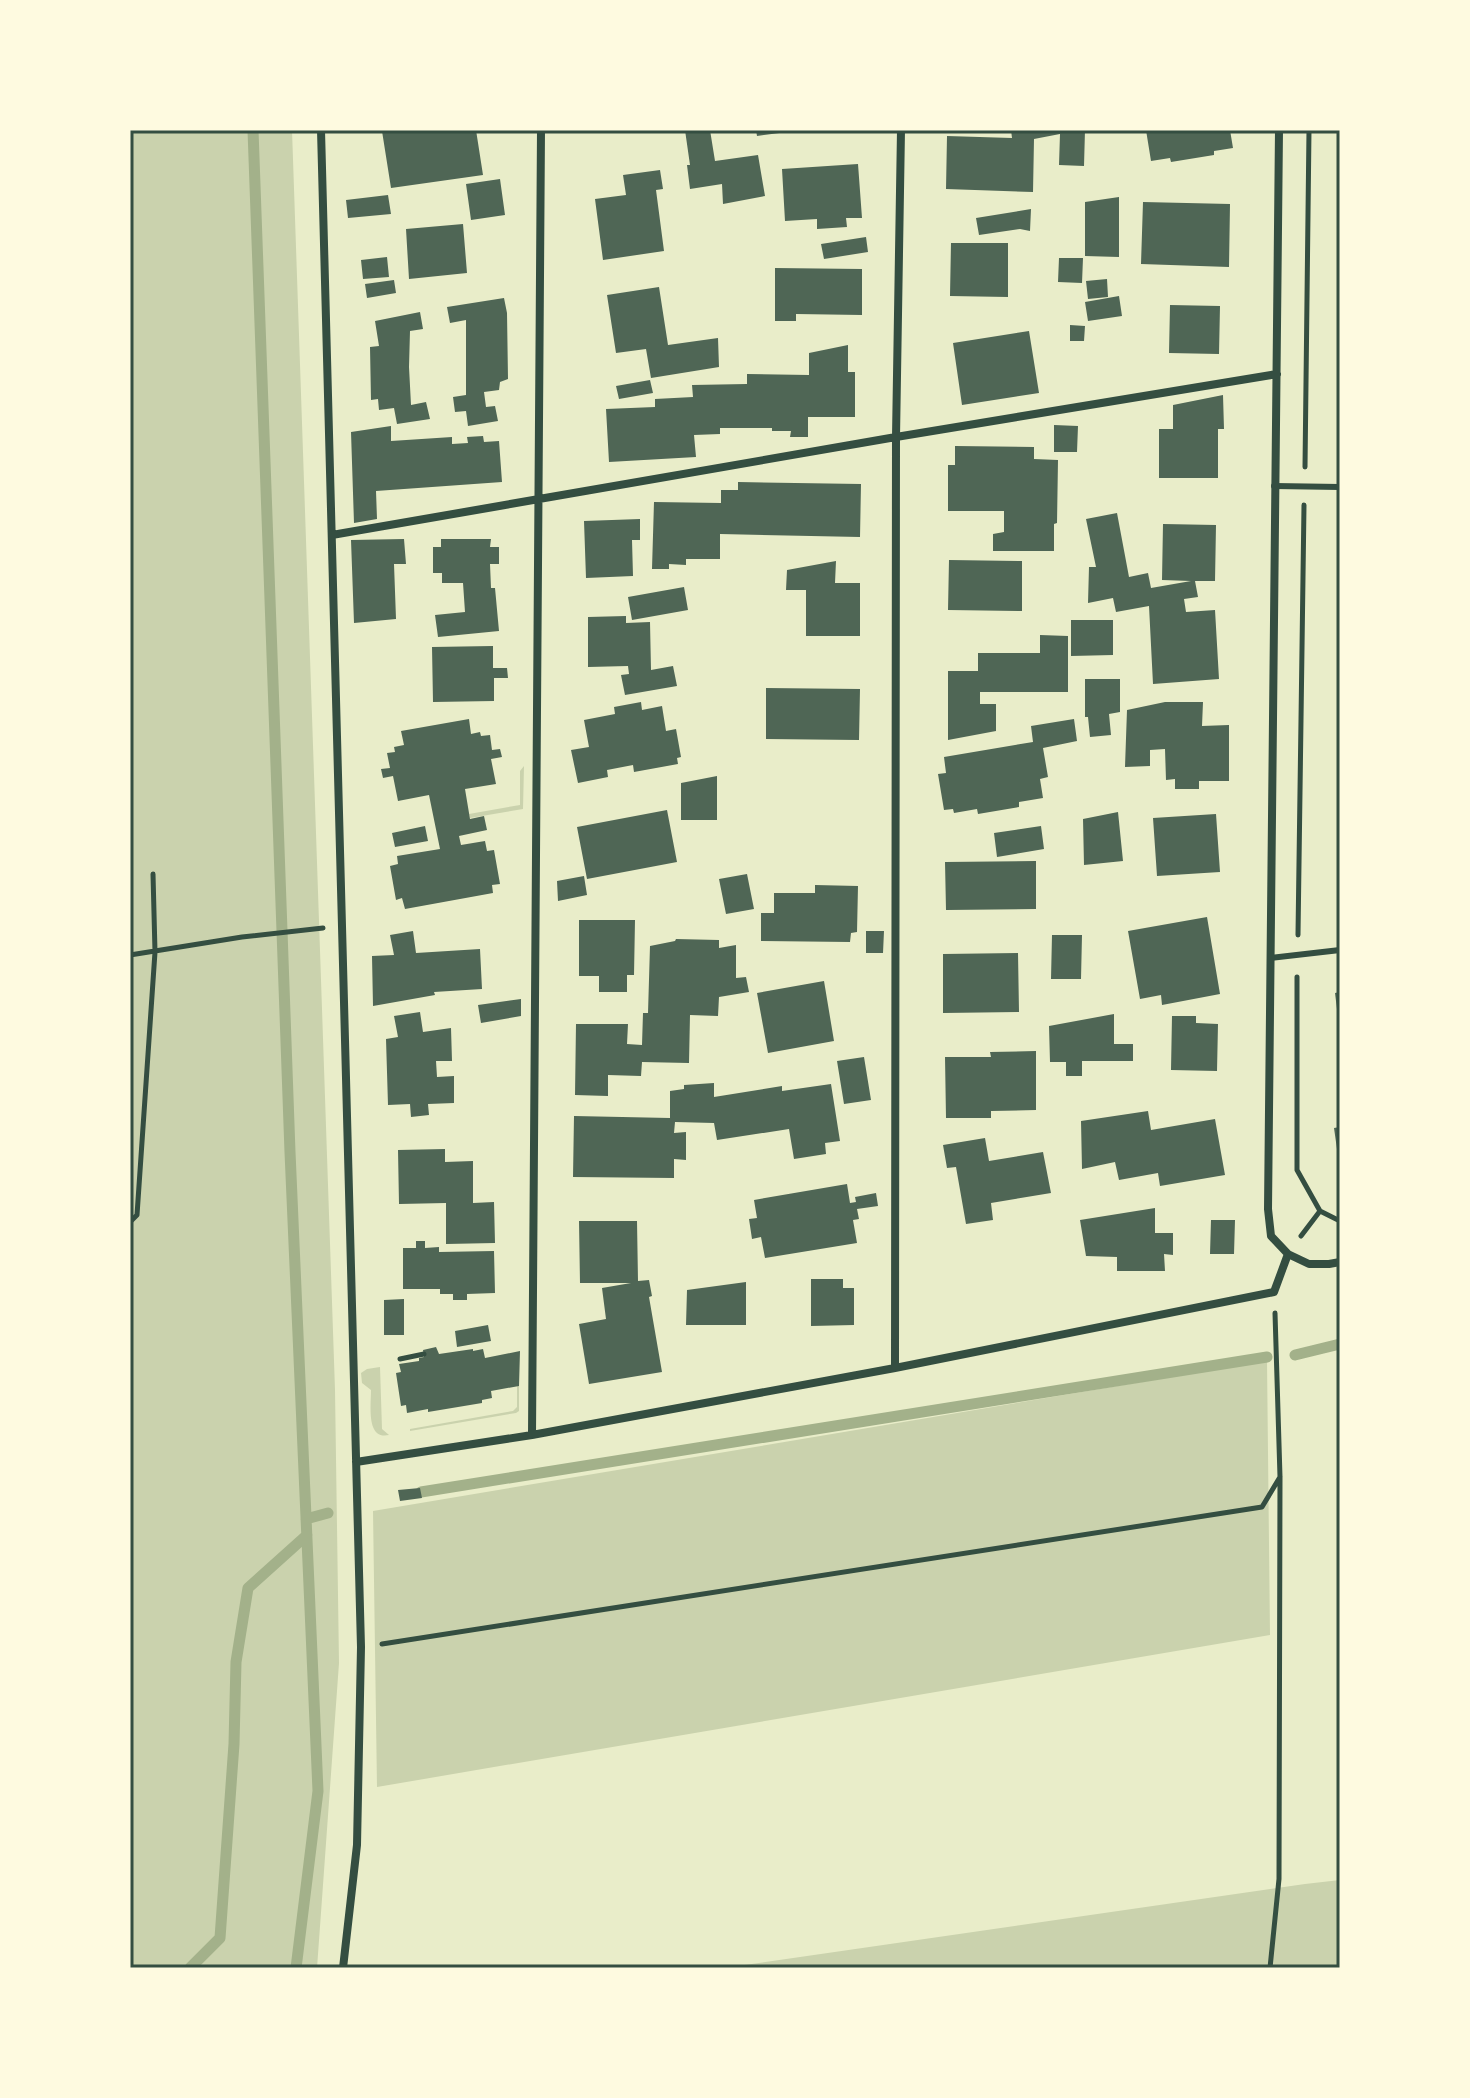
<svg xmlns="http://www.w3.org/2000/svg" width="1470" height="2098" font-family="'Source Serif 4',serif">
<rect width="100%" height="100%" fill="#e9edc9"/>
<path fill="#cad2ad" d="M130 130H292L335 1390 339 1663 317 1968H130Z
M524 766 523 809 470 818 469 814 520 805V771Z
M1267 1361 1270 1635 377 1787 373 1511Z
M380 1367 382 1429 389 1435C366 1440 371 1406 371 1390L362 1383 361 1373 367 1369Z
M517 1386H519V1411L516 1413 410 1431V1429L513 1411 517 1407Z
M1340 1880V1968H724L1305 1884Z"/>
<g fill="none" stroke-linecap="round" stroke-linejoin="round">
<path stroke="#a3b18a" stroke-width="11" d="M253 130 290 1152 318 1791 296 1968
M1295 1355 1340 1344
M421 1492 1267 1357
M306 1519 328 1513
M190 1968 220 1938 234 1744 236 1662 248 1588 307 1535"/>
</g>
<path fill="#4f6655" d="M387 130H476L483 175 391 188 382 131Z
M685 130H710L715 161 758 155 765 196 723 204 722 184 690 189 687 165H690Z
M756 130H787V132L757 136Z
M1011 130H1085L1084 166 1059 165 1060 134 1034 139 1033 192 946 189 947 136 1012 138Z
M1146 130H1230L1233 148 1214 151V155L1171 162 1170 158 1151 161Z
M858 164 862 218H846L847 227 817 229V219L785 221 782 169Z
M660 170 663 189 656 190 664 251 603 260 595 199 626 195 623 175Z
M500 179 505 215 471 220 466 184Z
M388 195 391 214 348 218 346 200Z
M1119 197V257L1085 256V202Z
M1143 202 1230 204 1229 267 1141 264Z
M1031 209 1030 231 1020 229 979 235 976 218Z
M463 224 467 273 409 279 406 229Z
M866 237 868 252 824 259 821 244Z
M951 243H1008V297L950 296Z
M387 257 389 277 363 279 361 260Z
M1059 258H1083L1082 283 1058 282Z
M775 268 862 269V315L796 314V321H775Z
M1107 279 1108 297 1088 299 1086 281Z
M394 280 396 293 367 298 365 284Z
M659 287 668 345 718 338 719 367 651 378 646 349 616 353 607 295Z
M1119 296 1122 316 1088 321 1085 302Z
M504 298 507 313 508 379 500 382 499 390 484 392 486 407 495 406 498 421 468 426 466 411 455 412 453 397 466 395V320L450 323 447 307Z
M1170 305 1220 306 1219 354 1169 353Z
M420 312 423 329 410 331 409 367 411 405 426 402 430 419 397 424 394 408 379 410 378 399 371 400 370 347 379 346 375 321Z
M1070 325 1085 326 1084 341H1070Z
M1029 331 1039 393 962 405 953 343Z
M848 345V372H855V417H808V437H790L791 431H772V428H720V434L694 435 696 457 609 462 606 409 655 407V399L693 397 692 385 747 384V374L809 375V353Z
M650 380 653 393 619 399 616 386Z
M1223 395 1224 429H1218V478H1159V429H1173V405Z
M1054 425 1078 426 1077 452H1054Z
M391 426V441L452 437V444L468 443 467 437 483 436 484 442 499 441 502 482 376 491 377 519 354 523 351 432Z
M955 446 1034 447V459L1058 460 1057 523 1054 524V551H993V534L1004 532V511H948V465H955Z
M738 482 861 484 860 537 720 534V559H686V565L669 564V569H652L654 502 721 503V490H738Z
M1117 513 1129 577 1148 573 1151 588 1191 581 1162 580 1163 524 1216 525 1215 581H1195L1198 597 1184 599 1186 612 1215 610 1219 679 1153 684 1149 606 1116 612 1113 598 1088 603 1089 567H1096L1086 519Z
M640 519V540H632L633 576 586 578 584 521Z
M404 539 406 564H394L396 619 354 623 351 540Z
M441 539H491L490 547H499V564H490L491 588H495L499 631 438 637 435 615 465 612 463 583H442V573H433V547H441Z
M949 560 1022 561V611L948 610Z
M836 561 835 583H860V636H806V590H786L787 570Z
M684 587 688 610 632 620 628 597Z
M626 616V623L650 622 651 670 673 666 677 686 625 695 621 675 629 674 628 666 588 667V617Z
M1071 620H1113V655L1071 656Z
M1040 635 1068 636V692H980V704H996V731L948 740V671H978V653H1040Z
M493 646V668H507L508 678H494V701L433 702 432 647Z
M1085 679H1120V712L1109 714 1111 735 1090 737 1088 717H1085Z
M766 688 860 689 859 740 766 739Z
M641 702 642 710 662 706 666 731 676 729 681 757 677 758 678 764 634 772 633 765 607 770 608 777 578 783 571 750 589 747 584 720 615 714 614 707Z
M1165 702H1203L1202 726 1229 725V781H1199V789H1175V779L1166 780 1165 749 1150 750V766L1125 767 1127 710Z
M469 719 471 734 480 732 481 736 490 735 492 750 500 749 502 757 491 759 496 784 465 789 470 819 484 816 487 830 459 836 461 845 485 841 487 851 494 850 500 884 492 885 493 893 405 909 402 898 396 900 390 866 398 864 397 856 440 849 429 795 398 801 393 776 383 778 381 769 390 768 387 753 395 752 394 747 404 745 401 731Z
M1074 719 1077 741 1043 748 1048 777 1040 779 1043 798 1019 802V807L978 814 977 809 954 813 953 809 944 810 938 774 946 773 944 757 1033 742 1031 726Z
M717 776V820H681V783Z
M667 810 677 862 587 879 577 827Z
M1118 812 1123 861 1084 865 1083 819Z
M1216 814 1220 872 1157 876 1153 818Z
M425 826 428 841 395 847 392 833Z
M1041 826 1044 849 997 857 994 833Z
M1036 861V909L946 910 945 862Z
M747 874 754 909 726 914 719 879Z
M584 876 587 895 558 901 557 881Z
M815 885 858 886 857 932 851 933 850 942 761 941V913H774V893H815Z
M1207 917 1220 994 1162 1005 1161 995 1140 999 1128 931Z
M579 920H635L634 975H627V992H599V976H579Z
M413 931 416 953 480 949 482 989 434 992 435 995 373 1006 372 956 394 955 390 935Z
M866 931H884L883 953H866Z
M1052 935H1082L1081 979H1051Z
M676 939 719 940V948L736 945V978L746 977 749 992 719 997 718 1016 690 1015 689 1063 642 1062 641 1076 608 1075V1096L575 1095 576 1024H628L627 1044 642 1045 643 1013H648L650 946 675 941Z
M1018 953 1019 1012 943 1013V954Z
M824 981 834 1041 768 1053 757 993Z
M1340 992V1017H1338L1335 993Z
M521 999V1016L481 1023 478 1005Z
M420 1012 423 1032 451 1028 452 1061H436L437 1077 454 1076V1103L428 1104 429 1115 411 1117 410 1104 388 1105 386 1039 398 1037 394 1016Z
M1114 1014V1044H1133V1061H1082V1076H1066V1062H1050L1049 1026Z
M1172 1016H1196V1023L1218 1024 1217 1071 1171 1070Z
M1036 1051V1110L991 1111V1118H946L945 1057H991L990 1052Z
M864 1057 871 1100 844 1104 837 1061Z
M714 1083V1097L782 1086V1091L831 1084 840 1141 825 1143 826 1154 794 1159 789 1129 717 1140 714 1123 675 1122 674 1133 686 1132V1160L674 1159V1178L573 1177 574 1116 670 1118V1091L684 1089V1085Z
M1148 1111 1151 1130 1215 1119 1225 1175 1160 1186 1158 1173 1119 1180 1115 1162 1082 1169 1081 1121Z
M1340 1127V1156H1338L1334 1128Z
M985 1138 989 1161 1043 1152 1051 1193 991 1203 993 1220 966 1224 956 1167 947 1168 943 1145Z
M445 1149V1162L473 1161V1203L494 1202 495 1243 446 1244V1203L399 1204 398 1150Z
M847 1184 850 1203 856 1202 855 1197 876 1193 878 1206 857 1209 859 1219 853 1220 857 1243 765 1258 761 1237 752 1239 749 1219 757 1218 754 1200Z
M1155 1208V1233H1173V1255L1164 1254 1165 1271H1117V1257L1086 1256 1080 1220Z
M1211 1220H1235L1234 1254H1210Z
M579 1221H637L638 1281 649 1280 652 1296 649 1297 662 1372 589 1384 579 1324 606 1319 602 1288 631 1283H580Z
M416 1241H425V1248L439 1247V1252L494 1251 495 1293 467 1294V1300H453V1294H440V1289H403V1248H416Z
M811 1279H843V1288H854V1325L811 1326Z
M746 1282V1325H686L687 1290Z
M404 1299V1335H384V1300Z
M488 1325 491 1341 457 1347 455 1331Z
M436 1347 439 1354 473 1349V1351L483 1349 485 1358 520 1351 519 1386 491 1391 492 1398 482 1400V1403L428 1412V1409L407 1413 406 1405 401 1406 396 1373 401 1372 399 1364 419 1361V1358L424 1357 423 1350Z
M420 1488 422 1498 400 1501 398 1490Z"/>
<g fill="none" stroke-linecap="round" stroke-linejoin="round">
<path stroke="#344e41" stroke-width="5" d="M1305 467 1309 130
M1298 935 1304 505
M130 955 242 937 323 928
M1297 977V1170L1320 1211 1340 1221
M130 1222 137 1215 155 952 153 874
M1301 1236 1320 1211
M400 1359 424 1354
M382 1644 1262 1507 1280 1477
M1270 1968 1279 1879 1280 1477 1275 1313"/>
<path stroke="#344e41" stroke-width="6" d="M1274 486 1340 487
M1270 958 1340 950"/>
<path stroke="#344e41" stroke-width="8" d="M321 130 361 1647 357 1845 343 1968
M1279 130 1268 1209 1271 1236 1288 1254 1309 1264H1329L1340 1262
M332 535 896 437 1277 374
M895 1368 896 437 901 130
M532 1435 541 130
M356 1462 532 1435 895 1368 1274 1292 1288 1254"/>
</g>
<rect width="1470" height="2098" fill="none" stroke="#fefae0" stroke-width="264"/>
<rect x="132" y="132" width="1206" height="1834" fill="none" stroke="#344e41" stroke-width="3"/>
</svg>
